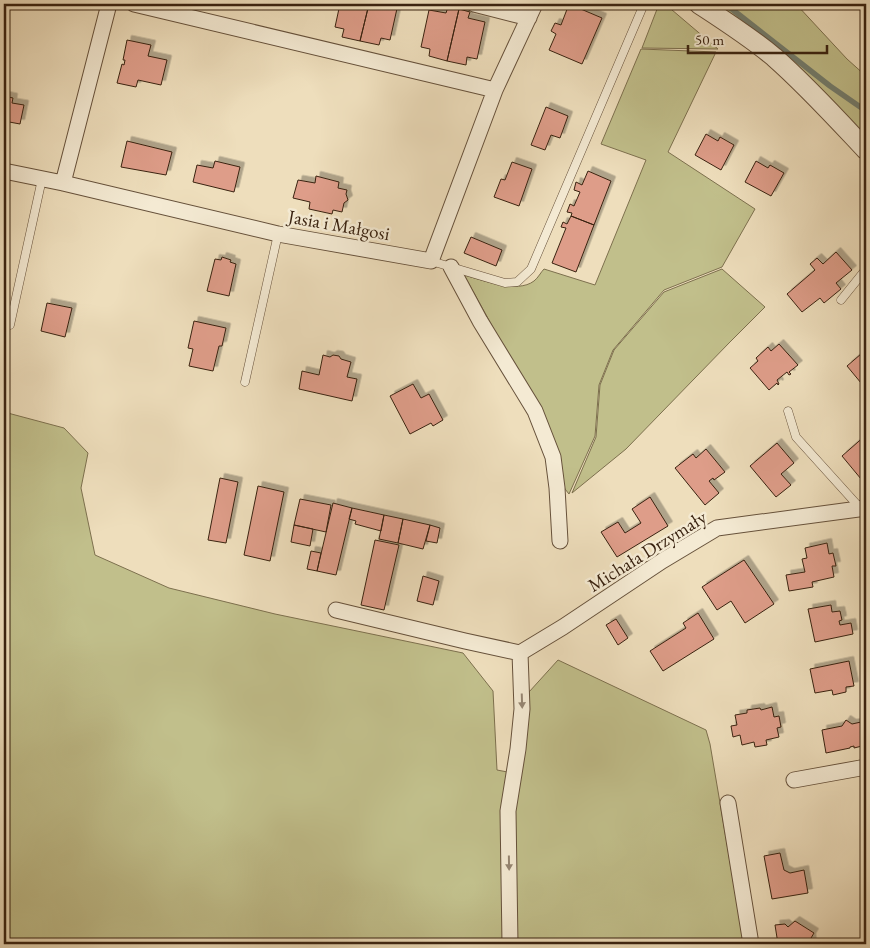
<svg xmlns="http://www.w3.org/2000/svg" width="870" height="948" font-family="'EB Garamond',serif">
<defs>
<filter id="shadow"><feDropShadow dx="4.5" dy="-4.5" stdDeviation="0" flood-color="#0004"/></filter>
</defs>
<rect width="100%" height="100%" fill="#eedebc"/>
<filter id="stains"><feTurbulence type="fractalNoise" baseFrequency=".004" numOctaves="4"/><feColorMatrix values="0 0 0 0 .2 0 0 0 0 .09 0 0 0 0 .02 0 0 0 .5 -.17"/></filter>
<radialGradient id="worn" r=".72"><stop offset=".6" stop-color="#630" stop-opacity="0"/><stop offset="1" stop-color="#630" stop-opacity=".3"/></radialGradient>
<path fill="#c1bf8b" stroke="#7d704e" d="M659 4H665L718 49 642 48Z
M712 4H796L847 59 866 76V137Z
M641 49 716 52 668 152 755 209 722 267 664 290 613 350 599 385 595 436 569 494 565 489 544 425 506 351 464 275C483 280 517 294 534 281 538 278 541 272 544 269L595 285 646 160 601 144Z
M722 269 765 307 729 343 626 449 572 493 596 437 600 385 614 350 664 292Z
M4 412 64 428 88 453 81 488 95 555 169 588 275 614 463 653 493 691 497 770 518 774 529 692 558 660 706 730 710 744 744 944H4Z"/>
<g fill="none" stroke-linecap="round" stroke-linejoin="round">
<path stroke="#737e6f" stroke-width="5.5" d="M724 4 733 10 830 86 866 111"/>
</g>
<path fill="#de9d89" stroke="#392210" filter="url(#shadow)" d="M340 4H369L360 41 342 37 344 29 335 27Z
M369 4H398L390 40 381 38 379 45 360 41Z
M569 4 602 18 582 64 549 50 556 34 551 31 555 23 561 25Z
M448 7 459 9 447 61 429 56 430 49 421 47 429 10 446 13Z
M459 9 470 12 468 18 485 22 477 59 467 57 466 65 447 61Z
M127 40 151 45 148 56 167 60 161 85 138 80 136 87 117 83 122 64 124 65 125 60H123Z
M4 96 13 98 12 103 24 105 20 124 4 121Z
M546 107 568 116 560 138 551 135 545 150 531 145Z
M706 134 718 141 720 137 734 145 721 170 695 155Z
M127 141 172 152 166 175 121 167Z
M215 161 240 167 234 192 193 182 197 165 213 168Z
M756 161 768 168 770 165 784 173 771 196 745 182Z
M512 162 532 169 519 206 494 197 501 179 505 180Z
M588 171 611 181 594 225 571 216 572 213 567 212 570 204 574 206 580 192 574 190 576 182 582 185Z
M316 176 339 182 338 188 347 190 346 194 348 200 344 203 342 212 333 210 332 214 309 209 310 202 293 198 298 180 315 183Z
M571 216 594 225 576 272 552 263 566 228 561 227 563 222 567 224Z
M471 237 502 250 496 266 464 253Z
M836 252 852 270 836 283 841 289 824 303 820 298 802 312 787 294 815 270 810 264 817 258 823 264Z
M222 257 231 260 230 262 236 264 229 296 207 291 215 259 221 260Z
M47 303 72 308 65 337 41 331Z
M194 321 226 328 222 346H219L213 371 189 366 193 349 188 348Z
M779 344 798 365 789 372 791 374 789 375 787 372 777 380 779 384 778 385 777 383 769 390 750 368 758 361 756 358 768 347 771 351Z
M861 354 866 358V389L847 366Z
M323 355 330 357 333 355 339 356 341 359 351 362 347 377 357 379 352 401 299 389 302 371 319 375Z
M413 384 421 398 429 394 443 420 433 426 431 423 410 434 390 396Z
M866 435V485L842 456Z
M777 443 794 463 781 474 791 485 776 497 750 466Z
M706 449 725 472 714 480 713 478 709 481 719 493 705 505 675 468 693 454 696 458Z
M220 478 238 482 226 543 208 540Z
M258 486 284 492 270 561 244 555Z
M650 497 668 526 617 557 601 532 618 522 625 533 641 523 632 509Z
M300 499 331 505 326 532 294 525Z
M333 503 352 508 336 575 317 571Z
M352 508 384 515 381 531 355 524 356 521 349 519Z
M384 515 403 519 398 543 379 539Z
M403 519 430 525 423 549 398 543Z
M294 525 313 529 310 546 291 542Z
M430 525 440 528 437 543 426 541Z
M375 540 399 545 384 610 361 605Z
M827 543 829 554 833 553 836 566H832L834 577 812 582 813 587 789 591 786 575 805 572 802 559 807 558 805 548Z
M311 551 321 553 317 571 307 569Z
M744 560 774 604 745 623 731 601 717 610 702 587Z
M423 576 439 581 433 605 417 601Z
M831 605 832 612 840 611 842 620 839 621 840 625 851 623 853 634 815 642 808 609Z
M698 613 714 639 663 671 650 651 686 628 683 623Z
M616 619 628 638 618 645 606 625Z
M849 661 854 686 846 687V692L833 695 832 690 815 693 810 669Z
M772 707 774 717 779 716 781 727 777 728 779 737 766 740 767 745 755 747 754 742 742 745 740 735 733 737 731 726 737 725 735 715 747 713V710L760 708 761 710Z
M846 720 852 724 861 722 866 745 854 748V746L850 747V748L826 753 822 730 842 726Z
M780 853 784 870 790 873 804 870 808 893 772 899 764 856Z
M795 921 814 933 811 938 812 944H778L775 925 785 924 788 927Z"/>
<g fill="none" stroke-linecap="round" stroke-linejoin="round">
<defs>
<path id="service" d="M431 261 505 283 517 282 531 269 644 4
M841 300 866 269
M10 325 42 179
M245 382 278 234
M788 411 796 437 861 509"/>
<path id="minor" d="M134 4 495 90
M474 4 529 18
M4 171 63 183 278 234 431 261 495 90 535 4
M63 183 109 4
M451 267 480 321 535 411 553 457 557 488 560 541
M336 610 465 641 520 653
M520 653 563 627 662 561 717 528 866 508
M794 780 866 767
M728 803 751 944
M510 944 508 811 518 749 522 709 520 653"/>
<path id="tertiary" d="M699 4C725 21 750 37 774 57 807 86 836 118 866 150"/>
</defs>
<use href="#service" stroke="#66513b" stroke-width="9"/>
<use href="#minor" stroke="#66513b" stroke-width="17"/>
<use href="#tertiary" stroke="#66513b" stroke-width="21"/>
<use href="#service" stroke="#f4ead3" stroke-width="8"/>
<use href="#minor" stroke="#f4ead3" stroke-width="15"/>
<use href="#tertiary" stroke="#f4ead3" stroke-width="19"/>
</g>
<defs><path id="oneway-solid" d="M-6-.8H1V-3.2L6.5 0L1 3.2V.8H-6Z" transform="scale(1.25)"/></defs>
<g fill="#968672">
<use href="#oneway-solid" transform="translate(522 701) rotate(88)"/>
<use href="#oneway-solid" transform="translate(509 863) rotate(89)"/>
</g>
<g text-anchor="middle" dominant-baseline="central" stroke-width="5" stroke-linejoin="round" paint-order="stroke">
<g font-size="19" fill="#392210" stroke="#f4ead3">
<text transform="translate(339 225) rotate(10)">Jasia i Małgosi</text>
<text transform="translate(647 551) rotate(-32)">Michała Drzymały</text>
</g>
</g>
<rect width="870" height="948" fill="none" stroke="#eedebc" stroke-width="20"/>
<rect x="5" y="5" width="860" height="938" fill="none" stroke="#392210" stroke-width="2.5"/>
<rect x="10" y="10" width="850" height="928" fill="none" stroke="#392210"/>
<path d="M688 45v8h139v-8" fill="none" stroke="#392210" stroke-width="2.5"/>
<text x="695" y="45" font-size="15" fill="#392210" stroke="#f4ead3" stroke-width="4" paint-order="stroke">50 m</text>
<rect width="100%" height="100%" filter="url(#stains)"/>
<rect width="100%" height="100%" fill="url(#worn)"/>
</svg>
